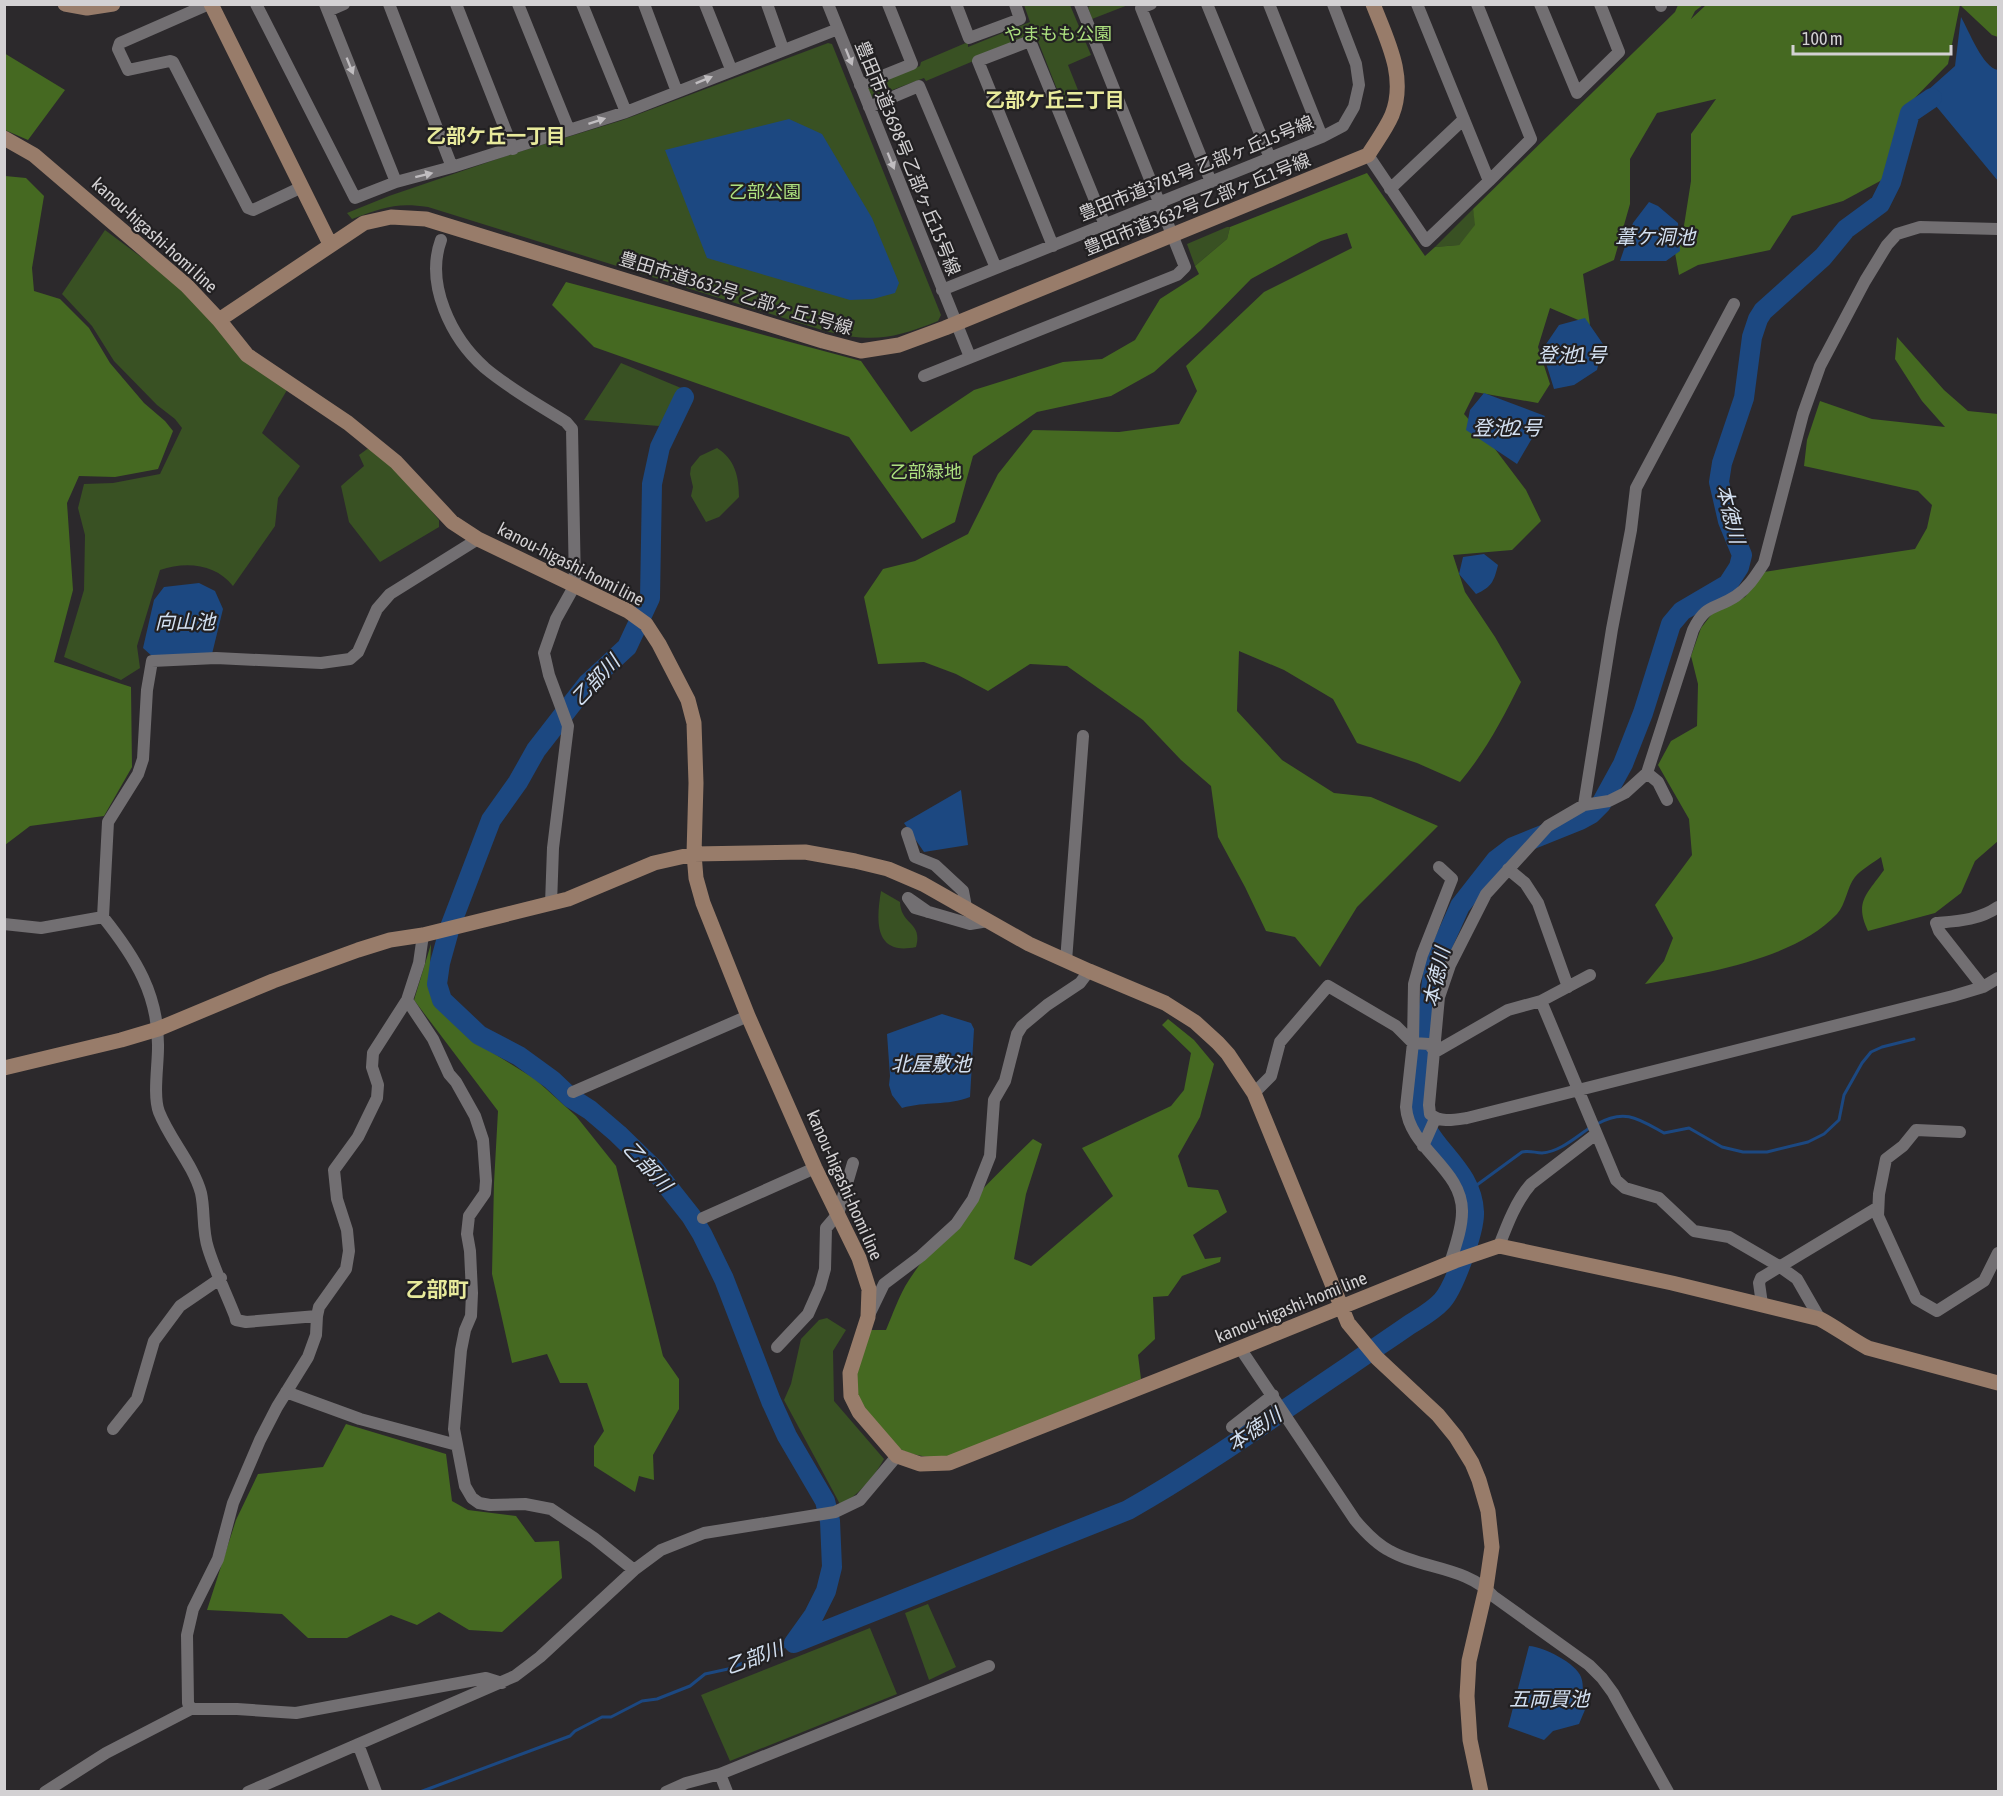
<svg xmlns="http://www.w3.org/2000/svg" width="2003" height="1796" font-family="'Asap Condensed','Noto Sans JP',sans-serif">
<rect width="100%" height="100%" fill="#2c292c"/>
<path fill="#395123" d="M1024 5H1070L1091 55 1068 65 1080 95 1062 102 1038 41 1033 36 926 81 924 78 871 98 867 89 870 86 920 66 921 62 968 42V47L1030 22Z
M1093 5H1128L1092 19 1088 7Z
M828 43 832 44 941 315 938 321C893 339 872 343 825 331L428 207C395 202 383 208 352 219L347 213 389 196 509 155 623 120Z
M1473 209 1476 225 1459 245 1435 247Z
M1227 227H1230L1227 239 1195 266 1187 244Z
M105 230 184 289 287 390 262 433 300 466 278 498 275 526 233 586C216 564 186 561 160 570L137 646 140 668 121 680 64 657 84 590 85 535 78 508 84 484 113 483 160 474 182 428 175 419 157 405 114 361 92 326 62 294Z
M621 363 681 388 659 426 584 420Z
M370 447 399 473 439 520V527L380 562 349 522 341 486 364 466 359 455Z
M717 448C735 459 739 477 739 497L719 517 706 522 691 496 693 487 690 474 691 467 700 456Z
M881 891 900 902C901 926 923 921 916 947 874 956 876 921 881 891Z
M827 1318 846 1330 833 1351 834 1401 884 1459C873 1479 859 1493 841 1506L784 1400 791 1384 801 1339 819 1320Z
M928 1604 956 1667 929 1680 905 1613Z
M870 1628 897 1694 730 1761 701 1695Z"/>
<path fill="#456921" d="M1678 5H1703L1695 11 1691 19 1706 5H1960L1948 64 1903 110 1882 180 1843 201 1792 216 1770 250 1698 265 1679 275 1675 253 1683 232 1691 181V134L1716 99 1657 113 1630 159V204L1614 260 1583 274 1590 325 1550 308 1538 347 1550 384 1538 403 1475 392 1464 414 1495 449 1526 490 1541 521 1512 550 1453 555 1465 592 1495 637 1521 682C1503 718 1486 751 1460 782L1417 763 1357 743 1333 699 1284 670 1239 651 1237 711 1282 760 1334 793 1371 797 1438 826 1357 907 1320 967 1295 937 1266 931 1245 887 1218 837 1211 786 1181 760 1143 720 1067 666 1030 664 988 691 956 674 924 662 878 664 864 597 883 569 915 561 968 534 998 474 1033 430 1119 432 1179 424 1197 391 1186 366 1264 292 1352 248 1347 233 1321 241 1251 279 1201 330 1154 372 1111 396 1037 412 973 456 955 522 922 539 849 437 594 347 552 305 566 282 861 361 911 432 974 390 1063 362 1102 359 1135 340 1160 299 1199 274 1195 266 1227 239 1230 227 1367 173 1425 256 1435 247 1459 245 1475 225 1473 209 1675 12Z
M1960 5H1998V37L1992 35Z
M4 53 65 90 28 140 5 130Z
M5 176 26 178 44 196 32 268 34 291 60 299 89 328 110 363 144 403 165 421 173 431 158 469 115 477 79 476 67 503 73 590 54 662 131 687 132 767 104 816 30 826 5 845Z
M1897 337 1944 390 1968 411 1998 414V841L1975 861 1961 893 1935 913 1868 931C1854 902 1867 894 1884 870L1881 857C1873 863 1862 869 1855 877 1847 887 1846 904 1837 914 1794 960 1704 973 1645 984L1664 961 1673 938 1655 905 1692 855 1689 819 1658 765 1671 741 1697 726 1698 684 1691 656 1701 628 1715 610 1745 597 1764 572 1915 549 1927 528 1932 505 1918 491 1804 466 1807 440 1820 401 1872 419 1945 427 1922 401 1895 359Z
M431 944 429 988 439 1007 485 1048 535 1079 576 1116 616 1166 663 1356 679 1379V1409L653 1455 654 1480 639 1476 635 1492 594 1466V1446L604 1431 587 1383H560L547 1354 512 1363 492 1274 494 1183 498 1111 414 1000Z
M1168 1019 1194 1040 1214 1064 1200 1117 1178 1156 1188 1187 1218 1190 1227 1212 1193 1235 1205 1259 1221 1257 1220 1262 1182 1276 1168 1296 1153 1297 1155 1339 1138 1355 1141 1379 946 1458C905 1457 889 1449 868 1413 861 1401 855 1393 856 1379 856 1363 865 1345 869 1330H886C893 1314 899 1295 909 1280 944 1227 987 1183 1033 1139L1042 1144 1026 1194 1014 1259 1031 1266 1113 1196 1082 1148 1171 1106 1184 1090 1191 1053 1162 1025Z
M346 1424 446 1454 452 1501 468 1510 516 1516 535 1542 559 1541 562 1578 502 1632 469 1630 439 1612 417 1625 391 1615 347 1638H308L282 1614 207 1610 236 1520 258 1474 323 1467Z"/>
<path fill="#1c4881" d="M1961 17C1969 31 1983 68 1998 70V181L1936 106 1927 91 1955 66Z
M789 119 822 134 872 218 899 283 895 293 873 299 850 300 707 258 665 150Z
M1649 202 1658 206 1678 223 1680 251 1666 261H1620L1633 223Z
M1585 318 1603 344 1597 370 1574 385 1554 389 1542 350 1559 325Z
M1484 393 1545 416 1517 464 1466 430 1470 410Z
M1484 554 1498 565C1494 581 1492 587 1476 594L1459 574 1463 557Z
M199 583 215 591 223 609 212 654 153 657 143 648 154 600 164 587Z
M961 790 968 845 924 852 904 823Z
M942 1014 971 1023 974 1029 970 1097C947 1106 926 1101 902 1108L892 1095 889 1085 890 1076 887 1034Z
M1529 1646C1544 1647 1576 1663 1581 1677 1585 1688 1580 1693 1587 1705L1579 1724 1553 1731 1544 1740 1508 1727Z"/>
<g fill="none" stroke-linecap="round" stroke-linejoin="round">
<path stroke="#1c4881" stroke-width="3" d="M1597 1124C1625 1108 1639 1119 1664 1133L1689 1128 1722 1147 1743 1152H1767L1808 1142 1824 1134 1839 1120 1844 1095 1862 1063 1871 1052 1882 1047 1914 1039
M1470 1190 1522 1152C1530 1150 1535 1153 1542 1153 1560 1152 1577 1136 1591 1127
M420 1792 570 1736 575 1731 602 1717H611L642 1701 657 1699 690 1686 705 1674 728 1669 794 1643"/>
<path stroke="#1c4881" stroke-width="20" d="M684 397 660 447 652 484 650 598 627 647 588 683 536 750 518 782 491 820 450 927 440 963 437 984 442 1000 479 1035 519 1056 552 1080 571 1098 590 1110 618 1134 653 1168 691 1216 702 1234 724 1279 771 1401 787 1436 825 1501 830 1521 832 1567 826 1591 814 1615 794 1643
M794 1643 1128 1510C1204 1467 1276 1415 1349 1366 1369 1352 1389 1339 1409 1325 1420 1318 1433 1311 1442 1301 1454 1288 1475 1230 1474 1212 1472 1164 1421 1146 1418 1101L1434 964 1460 906 1496 860 1513 847 1580 820 1591 814 1601 804 1623 764 1643 713 1671 624 1682 611 1728 584 1739 567 1742 555 1728 521 1719 482 1722 463 1744 398 1752 337 1758 319 1763 311 1823 257 1846 229 1880 204 1891 182 1910 113 1932 98"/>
<path stroke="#726f72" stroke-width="12" d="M209 4 120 43 118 49 128 70 170 61 173 62 248 208 253 210 302 187
M256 4 355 198 396 182 452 167 626 112 838 29
M325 4 396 182
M389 4 452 167
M456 4 513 149
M518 4 569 130
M582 4 626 112
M644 4 677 92
M705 4 731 69
M767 4 783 49
M828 4 970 357
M956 4 969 38 1020 19 1015 4
M1151 4 1141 8 1211 182
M1207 4 1270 158
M1269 4 1322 137
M1417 4 1489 181
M1540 4 1577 93 1619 52 1600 4
M1661 6V4
M328 11 344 4
M860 85 912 64 888 4
M869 107 919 86 996 268
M1368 155 1426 241 1489 181 1531 139 1477 4
M1390 189 1464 119
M1998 229 1920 227 1897 234 1887 245 1865 281 1820 366 1803 414 1764 563C1756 575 1749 587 1736 596 1715 610 1706 603 1693 630L1647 773 1625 793 1609 801 1584 805 1548 826 1486 894 1450 965 1439 997 1429 1105 1430 1114C1440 1123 1454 1120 1467 1118L1953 996 1983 987 1998 978
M441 240C425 284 451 338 485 368 510 389 539 405 566 422L572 429 575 585 556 619 544 653 549 675 568 726 553 848 551 904
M1053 246 978 61 1030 41 1105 225
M942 290 1322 137 1343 126 1354 107 1359 85 1356 64 1333 4
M924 376 1177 275 1185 267 1080 4
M1647 773 1658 782 1667 800
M1584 805 1612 629 1631 530 1636 488 1734 304
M907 833 915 857 935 865 963 891 966 907
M1439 867 1452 879 1422 955 1414 984 1413 1043 1406 1107C1409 1149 1463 1169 1462 1212 1462 1229 1455 1247 1450 1263
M1508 869 1525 883 1538 903 1568 987
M928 912 908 898 915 908 970 924 988 921
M4 924 41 928 103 917
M1066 961 1083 736
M1983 987 1939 931 1936 923C1959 921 1979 920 1998 907
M407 1000 433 1039 449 1074 456 1082 475 1116 483 1140 486 1181 485 1193 469 1216 467 1234 470 1251 472 1293 471 1316 465 1330 461 1350 454 1429 465 1486 472 1498 479 1503 490 1505 525 1504 551 1509 594 1538 634 1570
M1541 1001 1616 1180 1625 1188 1659 1198 1694 1231 1729 1237 1779 1266 1797 1279 1820 1319
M1435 1052 1508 1010 1541 1001 1590 975
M573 1092 748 1016
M1254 1093 1271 1076 1280 1042 1328 986 1396 1026 1413 1043 1429 1044 1435 1052
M1960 1132 1916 1130 1903 1146 1886 1159 1879 1194 1878 1216 1916 1299 1937 1311 1984 1281 1998 1253
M1423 1146 1435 1119
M703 1218 815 1168
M1499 1246C1507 1225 1516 1201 1531 1184L1596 1134
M1762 1304 1759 1283 1761 1278 1877 1208
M869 1315 884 1284 921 1256 956 1224 973 1199 990 1156 994 1100 1005 1081 1017 1034 1022 1026 1047 1005 1080 983 1089 971
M317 1316 246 1322 236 1320 235 1316C226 1293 215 1271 208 1248 202 1230 205 1211 201 1193 193 1164 170 1140 159 1112 153 1096 158 1066 158 1048 159 995 135 957 103 917L108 822 138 774 143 759 147 690 152 661 216 658 321 663 350 659 358 652 377 609 390 594 478 539
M777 1347 808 1314 820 1287 825 1269 826 1228 838 1214 853 1163
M1240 1348 1355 1520C1365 1532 1376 1544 1390 1551 1422 1569 1468 1567 1493 1596L1589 1665 1602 1678 1613 1693 1668 1792
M286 1392 360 1419 457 1445
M1232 1427 1273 1395
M113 1429 137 1399 154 1341 180 1306 221 1278
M191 1709 188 1703 187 1635 193 1609 218 1559 233 1503 260 1440 277 1407 308 1357 316 1335 317 1316 319 1307 346 1269 349 1251 347 1230 337 1199 334 1170 358 1137 377 1098 378 1085 372 1067 373 1053 407 1000 419 963 423 935
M358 1744 376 1792
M720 1774 727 1792
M45 1792 106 1753 191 1709H237L296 1713 486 1678 502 1683
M248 1792 515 1676 540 1657 634 1570 661 1550 704 1533 835 1512 860 1500 897 1456
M666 1792 686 1783 720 1774 989 1666"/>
<path stroke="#987c6a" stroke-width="15" d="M65 4 87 8 113 4
M211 4 330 244
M4 138 34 155 187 286 219 320 247 355 348 423 396 462 452 522 478 539 628 611 646 624 659 644 688 700 694 723 696 783 694 854 696 878 703 903 748 1016 815 1168 859 1258 869 1289 868 1317 850 1373 851 1396 859 1412 897 1456 920 1464 949 1463 1240 1348 1455 1261 1499 1246 1672 1283 1820 1319C1837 1328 1851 1339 1868 1348L1998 1383
M219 320 364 223 391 217 426 219 823 341 861 351 899 345 945 328 1368 155C1376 142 1386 129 1392 115 1407 77 1387 40 1373 4
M4 1068 121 1040 158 1029 273 981 358 950 390 940 423 935 568 899 654 863 694 854 805 852 855 861 888 869 923 884 1029 944 1089 971 1165 1003 1195 1022 1218 1043 1228 1054 1254 1093 1348 1323 1377 1358 1438 1415 1456 1437 1472 1463 1479 1480 1488 1511 1492 1547 1486 1588 1469 1661 1467 1696 1470 1740 1481 1792"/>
</g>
<defs><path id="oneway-solid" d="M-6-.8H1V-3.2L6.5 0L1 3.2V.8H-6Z" transform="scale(1.5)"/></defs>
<g fill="#c0bdc0">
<use href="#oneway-solid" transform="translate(849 57) rotate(68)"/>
<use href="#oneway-solid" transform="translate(350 66) rotate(68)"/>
<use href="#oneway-solid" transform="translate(704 80) rotate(-22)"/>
<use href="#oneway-solid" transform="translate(597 121) rotate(-18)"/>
<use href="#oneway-solid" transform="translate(891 161) rotate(68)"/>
<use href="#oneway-solid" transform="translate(424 175) rotate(-14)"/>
</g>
<g text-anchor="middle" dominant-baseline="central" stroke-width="4.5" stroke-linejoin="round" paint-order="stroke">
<g font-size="18" fill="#ace07f" stroke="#222022">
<text x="1058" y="33">やまもも公園</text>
<text x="765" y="191">乙部公園</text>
<text x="926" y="471">乙部緑地</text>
</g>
<g font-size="18" fill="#d3d1d3" stroke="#222022">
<text transform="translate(908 158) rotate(68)">豊田市道3698号 乙部ヶ丘15号線</text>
<text transform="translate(1196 168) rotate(-22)">豊田市道3781号 乙部ヶ丘15号線</text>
<text transform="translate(1197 204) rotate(-22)">豊田市道3632号 乙部ヶ丘1号線</text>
<text transform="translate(155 235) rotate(42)">kanou-higashi-homi line</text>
<text transform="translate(736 293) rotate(17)">豊田市道3632号 乙部ヶ丘1号線</text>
<text transform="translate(571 564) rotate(27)">kanou-higashi-homi line</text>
<text transform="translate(845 1185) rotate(66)">kanou-higashi-homi line</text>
<text transform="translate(1291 1307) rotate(-22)">kanou-higashi-homi line</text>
</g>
<g font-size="20" font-weight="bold" fill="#e8ea9b" stroke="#222022">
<text x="1055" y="99">乙部ケ丘三丁目</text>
<text x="496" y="135">乙部ケ丘一丁目</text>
</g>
<g font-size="20" font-style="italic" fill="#d3e0f1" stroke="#222022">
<text x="1655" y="236">葦ケ洞池</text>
<text x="1572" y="354">登池1号</text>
<text x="1507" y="427">登池2号</text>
<text transform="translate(1731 514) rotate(76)">本徳川</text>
<text x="185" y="621">向山池</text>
<text transform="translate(595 680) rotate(-47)">乙部川</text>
<text transform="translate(1436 977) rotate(-78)">本徳川</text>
<text x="931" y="1063">北屋敷池</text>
<text transform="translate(648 1166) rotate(47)">乙部川</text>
<text transform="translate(1254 1429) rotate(-34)">本徳川</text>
<text transform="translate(754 1657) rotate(-20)">乙部川</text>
<text x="1549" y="1698">五両買池</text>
</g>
<g font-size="21" font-weight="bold" fill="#e8ea9b" stroke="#222022">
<text x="437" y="1289">乙部町</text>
</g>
</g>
<rect width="2003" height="1796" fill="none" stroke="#d3d1d3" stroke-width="12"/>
<path d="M1793 45v9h158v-9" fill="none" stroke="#d3d1d3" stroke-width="3"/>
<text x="1802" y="45" font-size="18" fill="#d3d1d3" stroke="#222022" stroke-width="4.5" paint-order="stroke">100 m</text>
</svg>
